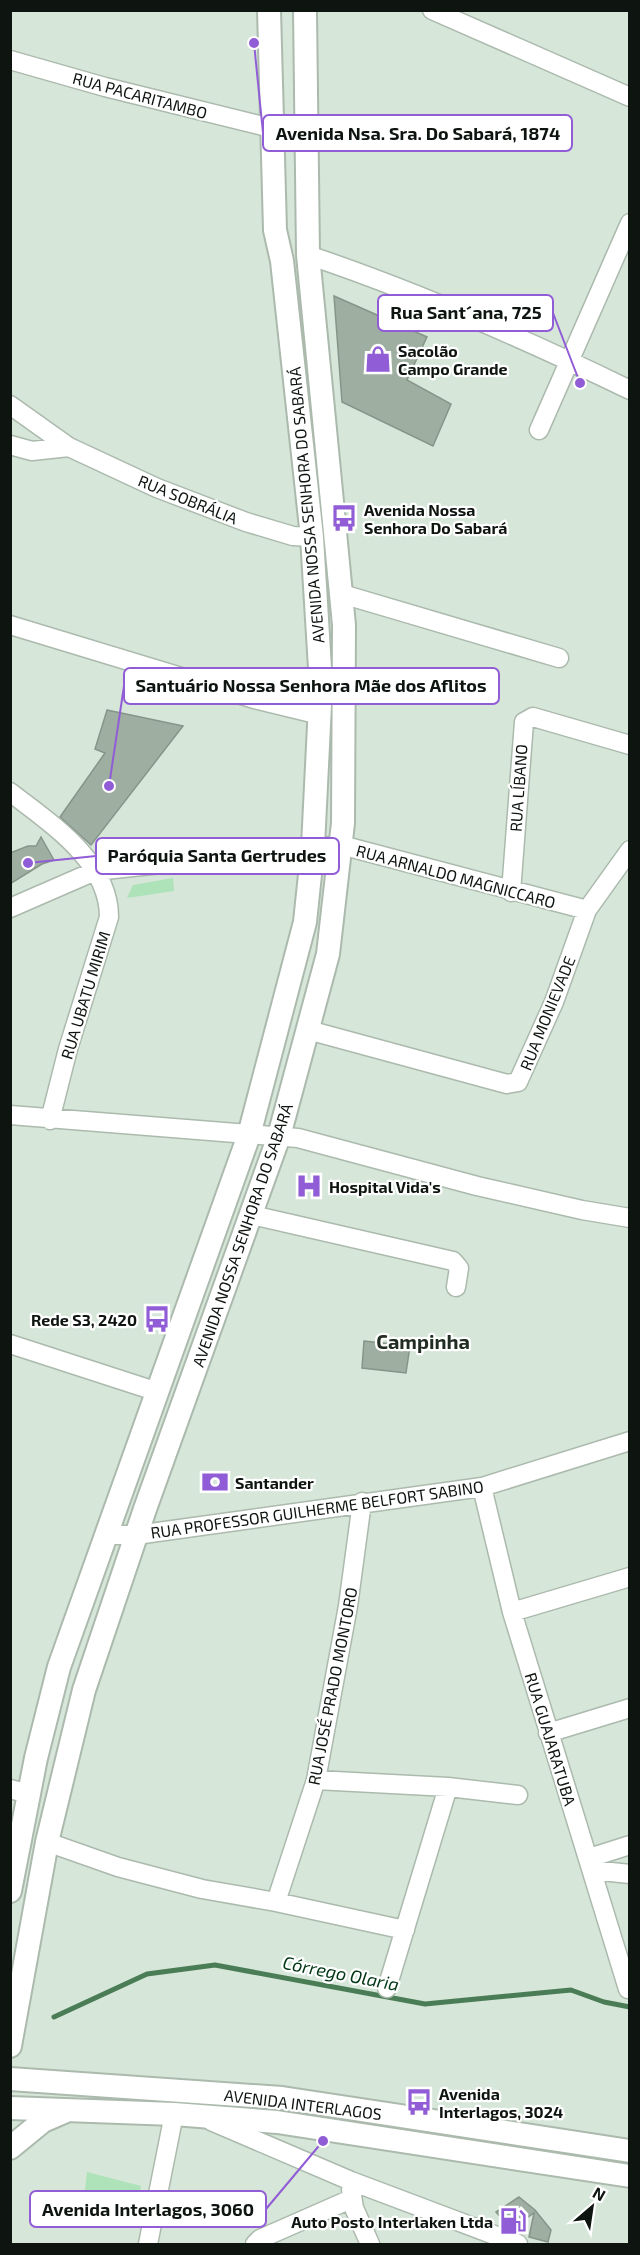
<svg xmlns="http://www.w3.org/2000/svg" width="640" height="2255" font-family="'Exo 2',sans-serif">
<rect width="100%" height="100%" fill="#d6e6d9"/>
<path fill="#aee2b9" d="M173 878 174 891 127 898 133 885Z
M87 2172 141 2186 134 2225H81Z"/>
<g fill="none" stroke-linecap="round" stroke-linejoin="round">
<path stroke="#4a7d56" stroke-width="5" d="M54 2017 147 1974 215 1965 425 2004 571 1990 604 2002 630 2007"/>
</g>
<path fill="#9eaea1" stroke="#879589" stroke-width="1.5" d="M334 296 427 337 407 380 451 404 433 446 342 402Z
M107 710 183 726 91 845 60 817 105 753 95 749Z
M41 837 54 860 42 864 10 884V853L28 846H36Z
M364 1341 410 1346 406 1373 362 1368Z
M519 2197 535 2210 551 2230 548 2242 529 2237 534 2213 511 2229 496 2212Z"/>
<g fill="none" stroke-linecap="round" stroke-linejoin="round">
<defs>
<path id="minor" d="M432 10 630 97
M10 60 105 87 271 128
M308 255C418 292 525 339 630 390
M10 405 69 447 157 488 246 522 293 536 312 537
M539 430 630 223
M10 445 32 451 69 447
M342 594 559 658
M10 625 254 699 320 715
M10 792C51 824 109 861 109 917L68 1049 50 1120
M511 892 524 722 533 717 630 745
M10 908 95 871 341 845 587 910
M308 1030 507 1084 518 1082 554 1002 587 910 630 850
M10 1115 298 1138 477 1186 582 1210 630 1218
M252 1215 453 1261 459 1268 456 1287
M10 1344 158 1392
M482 1487 512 1612 628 1989
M106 1535H136L482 1487 630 1441
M512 1612 630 1577
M548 1733 630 1708
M316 1780 448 1787 518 1795
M10 1789 29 1794
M47 1842 118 1867 202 1889 276 1902 405 1930
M589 1858 630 1845
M592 1870 630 1874
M276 1902 316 1780 348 1606 362 1502
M387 1988 448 1787
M211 2121 351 2181 518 2244
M351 2189 354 2208 370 2244
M148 2244 174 2114
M255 2244 260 2239 351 2199"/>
<path id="major" d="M10 1891 36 1758 59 1667 249 1135 305 922 313 846 321 685 312 537 282 261 275 230 269 10
M10 2046 47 1842 84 1690 145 1509 279 1136 328 954 343 823 344 625 308 255 305 10
M10 2079 282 2098 630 2151
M10 2108 174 2114 277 2122 630 2176
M10 2148 43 2121 64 2112"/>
</defs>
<use href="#minor" stroke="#abbaad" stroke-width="21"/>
<use href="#major" stroke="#abbaad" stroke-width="26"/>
<use href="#minor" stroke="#fff" stroke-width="18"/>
<use href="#major" stroke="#fff" stroke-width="22"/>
</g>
<defs>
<symbol id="shop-bare" viewBox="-9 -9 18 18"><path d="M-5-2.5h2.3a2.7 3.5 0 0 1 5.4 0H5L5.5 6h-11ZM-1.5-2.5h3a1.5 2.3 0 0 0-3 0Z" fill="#915dd6" stroke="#fff" stroke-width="2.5" paint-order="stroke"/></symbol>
<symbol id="bus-bare" viewBox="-9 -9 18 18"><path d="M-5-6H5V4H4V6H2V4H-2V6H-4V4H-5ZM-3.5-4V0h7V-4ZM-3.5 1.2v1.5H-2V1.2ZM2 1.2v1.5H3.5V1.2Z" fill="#915dd6" stroke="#fff" stroke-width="2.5" paint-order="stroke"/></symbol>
<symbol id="hospital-bare" viewBox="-9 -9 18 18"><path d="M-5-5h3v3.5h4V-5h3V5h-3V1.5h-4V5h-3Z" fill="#915dd6" stroke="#fff" stroke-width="2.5" paint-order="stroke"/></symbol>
<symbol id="bank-bare" viewBox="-9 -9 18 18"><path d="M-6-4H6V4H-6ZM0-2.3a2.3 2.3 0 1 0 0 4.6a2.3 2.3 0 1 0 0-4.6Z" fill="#915dd6" stroke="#fff" stroke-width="2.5" paint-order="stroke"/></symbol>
<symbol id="fuel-bare" viewBox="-9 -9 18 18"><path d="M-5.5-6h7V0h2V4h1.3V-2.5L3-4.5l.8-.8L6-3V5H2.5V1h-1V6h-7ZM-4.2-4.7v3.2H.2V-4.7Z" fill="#915dd6" stroke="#fff" stroke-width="2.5" paint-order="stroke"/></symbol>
</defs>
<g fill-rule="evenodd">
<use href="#shop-bare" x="359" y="340" width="38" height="38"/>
<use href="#bus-bare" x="325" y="499" width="38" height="38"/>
<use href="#hospital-bare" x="290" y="1167" width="38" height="38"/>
<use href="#bus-bare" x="138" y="1300" width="38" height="38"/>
<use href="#bank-bare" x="196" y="1463" width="38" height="38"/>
<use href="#bus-bare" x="400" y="2083" width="38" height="38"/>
<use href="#fuel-bare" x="494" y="2202" width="38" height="38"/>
</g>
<g text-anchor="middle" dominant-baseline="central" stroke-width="4.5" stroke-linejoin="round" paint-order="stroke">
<g font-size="16" fill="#0e140f" stroke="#fff">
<text transform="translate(140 95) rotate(15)">RUA PACARITAMBO</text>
<text transform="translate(188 499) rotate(22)">RUA SOBRÁLIA</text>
<text transform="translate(306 505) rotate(-95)">AVENIDA NOSSA SENHORA DO SABARÁ</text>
<text transform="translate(518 788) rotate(-86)">RUA LÍBANO</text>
<text transform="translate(456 876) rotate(15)">RUA ARNALDO MAGNICCARO</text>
<text transform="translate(85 995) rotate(-73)">RUA UBATU MIRIM</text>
<text transform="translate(547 1013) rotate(-68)">RUA MONIEVADE</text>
<text transform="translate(242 1235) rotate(-71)">AVENIDA NOSSA SENHORA DO SABARÁ</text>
<text transform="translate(317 1509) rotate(-8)">RUA PROFESSOR GUILHERME BELFORT SABINO</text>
<text transform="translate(332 1686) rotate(-79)">RUA JOSÉ PRADO MONTORO</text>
<text transform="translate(551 1739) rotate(73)">RUA GUAJARATUBA</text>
<text transform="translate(303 2104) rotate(7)">AVENIDA INTERLAGOS</text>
</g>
<g font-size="16" font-weight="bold" fill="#0e140f" stroke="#fff" text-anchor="start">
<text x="398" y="350">Sacolão<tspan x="398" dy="18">Campo Grande</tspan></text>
<text x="364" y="509">Avenida Nossa<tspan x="364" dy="18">Senhora Do Sabará</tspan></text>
<text x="329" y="1186">Hospital Vida's</text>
<text x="137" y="1319" text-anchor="end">Rede S3, 2420</text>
<text x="235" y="1482">Santander</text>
<text x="439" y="2093">Avenida<tspan x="439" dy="18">Interlagos, 3024</tspan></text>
<text x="493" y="2221" text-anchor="end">Auto Posto Interlaken Ltda</text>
</g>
<g font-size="18" font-style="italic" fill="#003614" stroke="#fff">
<text transform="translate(341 1973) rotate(11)">Córrego Olaria</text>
</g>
<g font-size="20" font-weight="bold" fill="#212d23" stroke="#fff">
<text x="423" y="1341">Campinha</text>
</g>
</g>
<path fill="none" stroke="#915dd6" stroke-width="2" d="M254 43L263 133M580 383L553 313M109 786L124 686M28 863L96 856M323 2141L266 2209"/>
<g fill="#915dd6" stroke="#fff" stroke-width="2">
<circle cx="254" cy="43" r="6"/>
<circle cx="580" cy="383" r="6"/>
<circle cx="109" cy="786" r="6"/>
<circle cx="28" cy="863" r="6"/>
<circle cx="323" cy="2141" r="6"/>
</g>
<g fill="#fff" stroke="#915dd6" stroke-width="2">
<rect x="263" y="115" width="309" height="36" rx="6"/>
<rect x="378" y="295" width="175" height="36" rx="6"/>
<rect x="124" y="668" width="375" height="36" rx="6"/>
<rect x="96" y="838" width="243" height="36" rx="6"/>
<rect x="30" y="2191" width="236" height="36" rx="6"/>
</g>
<g font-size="18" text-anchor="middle" font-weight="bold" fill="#0e140f">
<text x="418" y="140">Avenida Nsa. Sra. Do Sabará, 1874</text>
<text x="466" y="319">Rua Sant´ana, 725</text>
<text x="311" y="692">Santuário Nossa Senhora Mãe dos Aflitos</text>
<text x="217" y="862">Paróquia Santa Gertrudes</text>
<text x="148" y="2216">Avenida Interlagos, 3060</text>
</g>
<rect width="640" height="2255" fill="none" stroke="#0e140f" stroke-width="24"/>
<g transform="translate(592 2207) rotate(29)" stroke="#ffffff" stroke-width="4.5" paint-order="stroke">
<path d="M0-4.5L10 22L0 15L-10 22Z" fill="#0e140f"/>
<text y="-9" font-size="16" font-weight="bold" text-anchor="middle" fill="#0e140f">N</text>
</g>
</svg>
